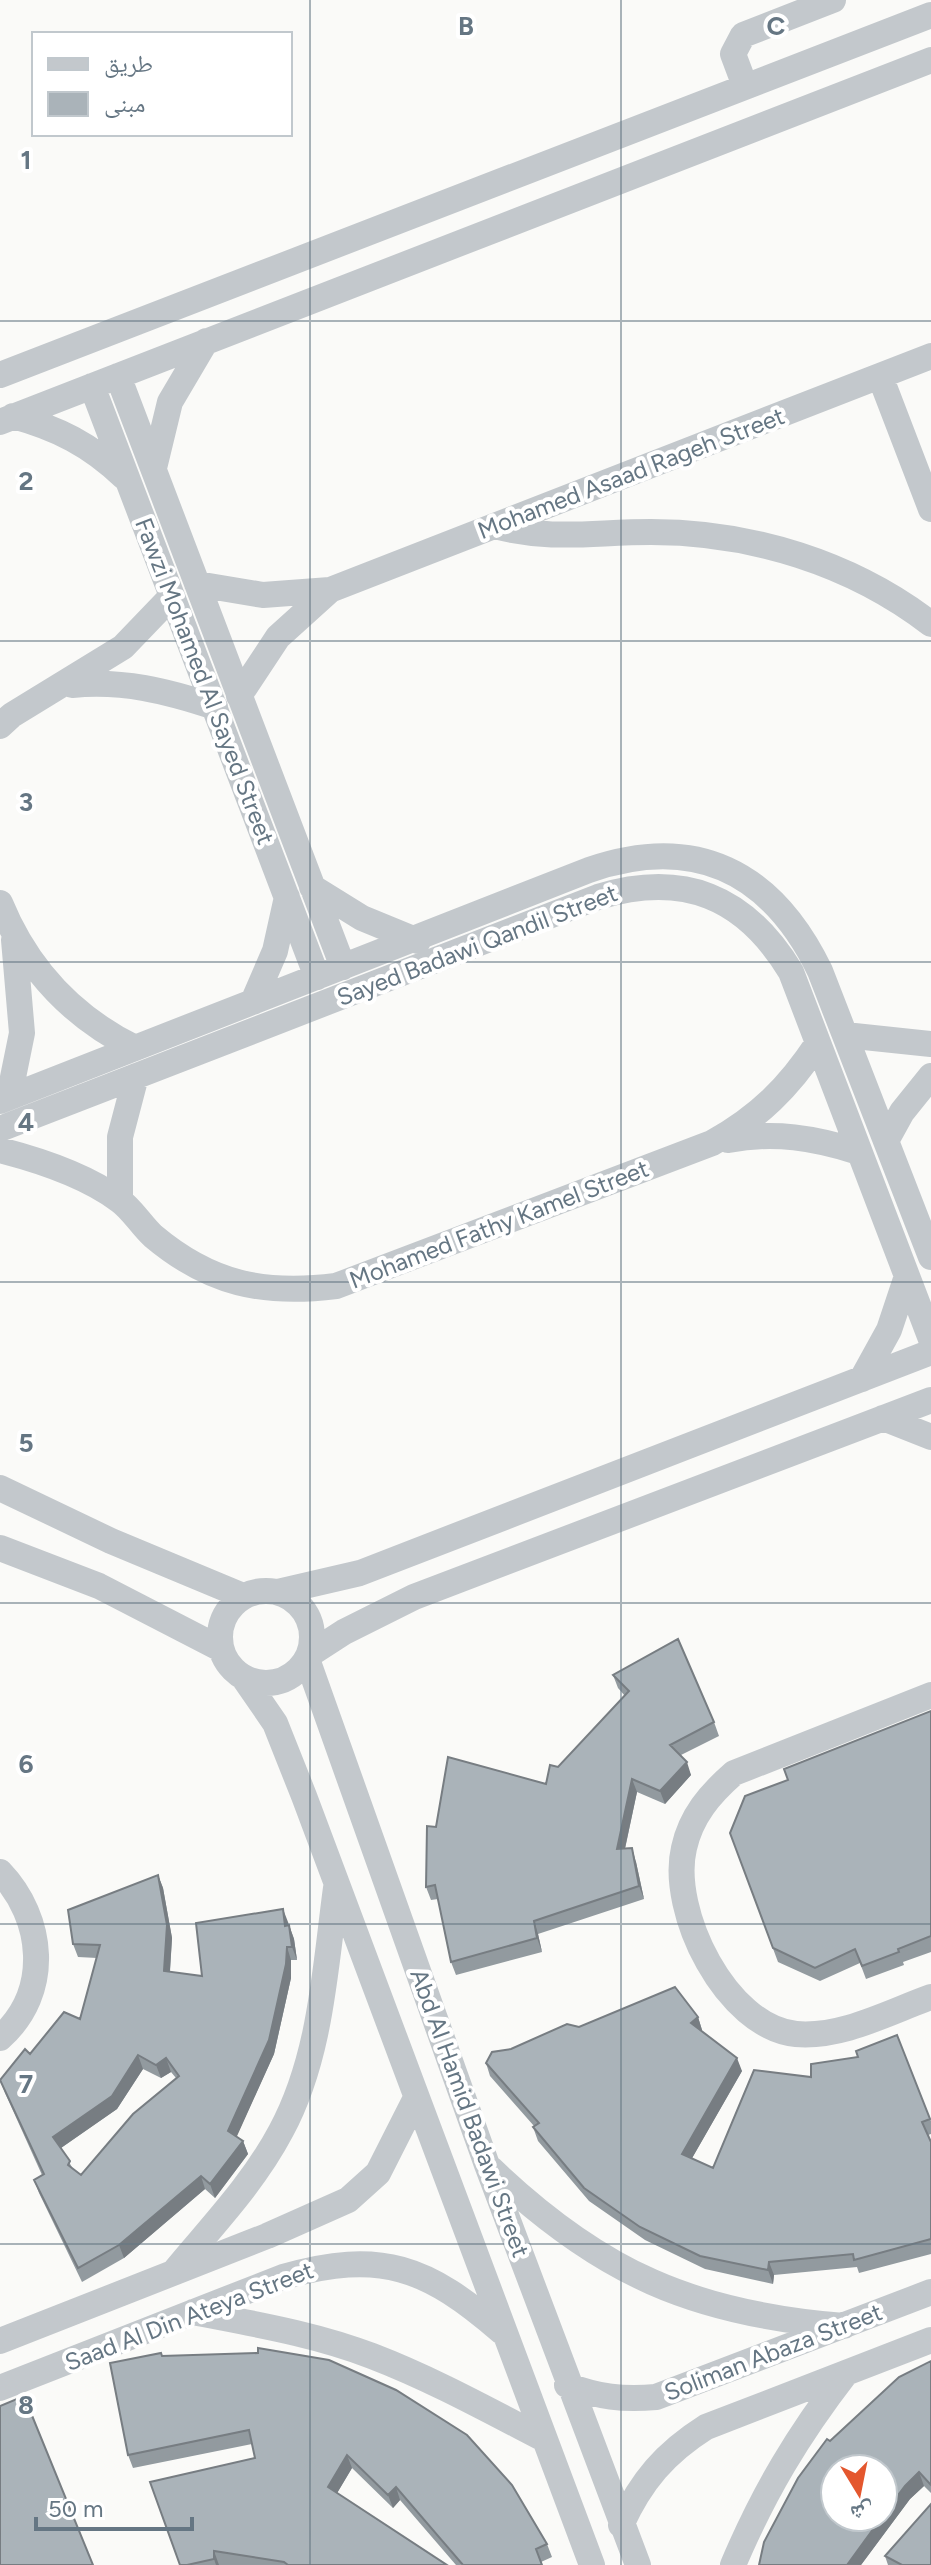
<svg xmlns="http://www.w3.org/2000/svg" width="931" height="2565" font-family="Figtree,'Noto Naskh Arabic',sans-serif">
<rect width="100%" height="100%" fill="#fafaf8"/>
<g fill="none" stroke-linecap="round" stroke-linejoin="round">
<path stroke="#c3c8cc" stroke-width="26" d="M745 86 733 54 743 35 833 0
M0 375 931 15
M118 376 343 967
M880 376 931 509
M92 386 317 977
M13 416C57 428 91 445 124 477
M0 422 931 60
M154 468 170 402 206 341
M494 526C554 541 592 532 651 532 751 532 852 563 931 624
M197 584 263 595 330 590 931 356
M72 685C123 680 167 691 215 707
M239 696 278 637 330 590
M0 726 12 715 123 647 172 596
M312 887 362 918 418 941
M0 903C27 969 72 1017 135 1048
M253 1002 275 951 287 897
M845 1035 931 1044
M9 1097 22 1033 14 940
M0 1101 589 870C696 833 772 872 820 971L931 1257
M0 1129 598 897C683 871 745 896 791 972L931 1339
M728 1140C774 1131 815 1138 859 1152
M886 1141 902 1112 931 1076
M0 1150C39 1160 87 1176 119 1200 132 1209 141 1225 153 1236 210 1284 263 1295 336 1286L712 1143C759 1117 789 1087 818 1043
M120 1200V1137L136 1076
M862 1379 889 1330 907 1276
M883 1418 931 1437
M0 1488 111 1541 243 1596
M0 1548 99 1586 221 1649
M220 1637a46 46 0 1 1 92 0a46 46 0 1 1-92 0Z
M278 1592 360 1573 931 1352
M310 1654 344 1632 414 1597 931 1400
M307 1659 487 2165 638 2565
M244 1678 275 1723 304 1796 592 2565
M931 1695 734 1773C710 1794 691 1816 684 1848 669 1911 726 2027 796 2034 842 2038 889 2012 931 1997
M0 1872C44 1918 52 1992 0 2038
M491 2169C600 2273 694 2314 844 2326
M174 2272C211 2227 253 2184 281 2131 321 2057 325 1969 336 1888
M193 2312C254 2324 315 2334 372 2356 432 2379 488 2410 544 2439
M0 2341 267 2236 348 2200 378 2173 415 2100
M567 2385C598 2397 623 2400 656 2397L931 2292
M0 2388 283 2277C381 2249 427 2267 502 2332
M621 2525C641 2481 665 2453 706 2427L931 2340
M733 2565C764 2492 798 2435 846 2373"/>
</g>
<path fill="#929a9f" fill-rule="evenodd" d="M613 1675 714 1722 719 1736 681 1755 691 1775 665 1804 637 1792 625 1849 636 1862 644 1899 538 1934 542 1952 456 1975 451 1962 438 1899 431 1900 426 1887 436 1827 546 1784 558 1767 625 1696 618 1688Z
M931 1711V1952L903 1962 904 1965 866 1979 860 1963 820 1981 778 1962 730 1833 788 1780Z
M158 1875 163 1888 172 1938 170 1972 202 1976 288 1922 294 1939 297 1960H291V1978L274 2054 236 2137 243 2141 248 2154 215 2198 205 2189 124 2258 82 2282 39 2193 34 2180 42 2175 5 2093 0 2080 30 2054 80 2019 97 1958 78 1957 73 1944ZM143 2069 161 2078 171 2072 176 2078 81 2175 73 2169 61 2148 117 2109Z
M698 2017 702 2030 701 2031 742 2071 692 2158 713 2168 811 2077 858 2057 897 2035 931 2121V2134L928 2135 931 2142V2254L859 2273 857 2267 774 2275 773 2284 705 2269 645 2240 589 2201 538 2141 533 2127 534 2126 490 2076 486 2063 579 2027Z
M162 2356 547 2544 552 2557 541 2562 542 2565H456L400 2500 393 2508 352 2468 337 2493 447 2565H180L255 2458 252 2444 133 2468 128 2455Z
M931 2361V2493L924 2486 910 2499 861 2565H759Z
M885 2556 931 2565H888Z"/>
<path fill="#777d82" d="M687 1762 691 1775 665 1804 660 1791Z
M632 1779 637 1792 622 1862 617 1849Z
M632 1848 636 1862 644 1899 639 1886Z
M158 1875 163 1888 172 1938 169 1984 164 1971Z
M283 1909 288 1922 290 1940 285 1926Z
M534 1921 538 1934 542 1952 537 1938Z
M289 1925 294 1939 297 1960 292 1947Z
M287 1947 291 1960V1978L274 2054 233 2145 228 2131Z
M698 2017 702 2030 696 2037 691 2023Z
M138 2055 143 2069 117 2109 58 2150 53 2137Z
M166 2058 171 2072 161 2078 156 2065Z
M737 2058 742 2071 687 2167 682 2154Z
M243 2141 248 2154 215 2198 210 2184Z
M201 2176 205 2189 124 2258 119 2245Z
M769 2262 774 2275 773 2284 768 2270Z
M347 2455 352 2468 333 2500 328 2487Z
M919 2472 924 2486 910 2499 861 2565H847L882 2517H883V2515L905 2486Z
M396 2487 400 2500 393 2508 388 2495Z
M214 2551 219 2565H216L214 2559Z"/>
<path fill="#aab3b9" stroke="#777d82" stroke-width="2" fill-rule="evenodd" d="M678 1639 714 1722 670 1745 687 1762 660 1791 632 1779 617 1849 632 1848 639 1886 534 1921 537 1938 451 1962 435 1885 426 1887 427 1826 436 1827 448 1757 546 1784 550 1765 558 1767 629 1691 613 1675Z
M931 1711V1936L898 1949 899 1952 862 1966 855 1949 815 1968 773 1948 730 1833 745 1796 788 1780 784 1769Z
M158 1875 167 1925 164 1971 202 1976 196 1923 283 1909 285 1926 289 1925 292 1947H287L286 1964 269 2040 228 2131 243 2141 210 2184 201 2176 119 2245 78 2268 34 2180 44 2174 0 2080 25 2049 30 2054 64 2012 80 2019 100 1945 73 1944 68 1910ZM138 2055 156 2065 166 2058 179 2076 133 2114 81 2175 68 2165 70 2161 53 2137 112 2096Z
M675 1987 698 2017 691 2023 737 2058 682 2154 713 2168 754 2070 811 2077V2064L858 2057 856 2051 897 2035 930 2119 922 2122 931 2142V2239L854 2260 853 2254 769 2262 768 2270 700 2256 640 2227 584 2188 533 2127 539 2123 486 2063 492 2052 511 2049 567 2024 579 2027Z
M258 2348 329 2360 396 2390 467 2435 512 2485 547 2544 536 2549 542 2565H463L396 2487 388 2495 347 2455 328 2487 447 2565H288L284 2562 214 2551V2559L187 2565H180L150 2482 255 2458 249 2430 128 2455 110 2363 161 2353 162 2356 258 2353Z
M931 2361V2485L919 2472 905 2486 883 2515V2469H835V2517H882L847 2565H759L764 2542 798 2478 827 2439 830 2441 899 2377Z
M24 2396 93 2565H0V2406Z
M931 2504V2565H902L885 2556Z"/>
<path fill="none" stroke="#657683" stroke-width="2" stroke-opacity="0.55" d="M310 0V2565M621 0V2565M0 321H931M0 641H931M0 962H931M0 1282H931M0 1603H931M0 1924H931M0 2244H931"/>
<g text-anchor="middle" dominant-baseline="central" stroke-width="8" stroke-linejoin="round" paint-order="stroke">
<g font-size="24" fill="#657683" stroke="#fff">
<text transform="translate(631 473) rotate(-21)">Mohamed Asaad Rageh Street</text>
<text transform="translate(205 681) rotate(69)">Fawzi Mohamed Al Sayed Street</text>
<text transform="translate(477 945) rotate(-21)">Sayed Badawi Qandil Street</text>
<text transform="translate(499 1224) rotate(-21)">Mohamed Fathy Kamel Street</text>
<text transform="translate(470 2113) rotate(70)">Abd Al Hamid Badawi Street</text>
<text transform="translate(189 2316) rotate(-21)">Saad Al Din Ateya Street</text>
<text transform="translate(773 2352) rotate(-21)">Soliman Abaza Street</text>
</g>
</g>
<g font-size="26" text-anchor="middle" font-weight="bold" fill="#657683" stroke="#fff" stroke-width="8" stroke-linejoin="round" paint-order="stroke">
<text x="466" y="35">B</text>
<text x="776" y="35">C</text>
<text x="26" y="169">1</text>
<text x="26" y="490">2</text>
<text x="26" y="811">3</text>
<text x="26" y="1131">4</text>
<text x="26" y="1452">5</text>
<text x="26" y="1773">6</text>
<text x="26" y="2093">7</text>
<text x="26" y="2414">8</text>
</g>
<rect x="32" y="32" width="260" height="104" fill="#ffffff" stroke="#c1c8cd" stroke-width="2"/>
<rect x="48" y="58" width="40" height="12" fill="#c3c8cc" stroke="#c1c8cd" stroke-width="2"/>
<text x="104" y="72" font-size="24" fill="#657683">طريق</text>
<rect x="48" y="92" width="40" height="24" fill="#aab3b9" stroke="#c1c8cd" stroke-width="2"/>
<text x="104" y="112" font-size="24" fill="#657683">مبنى</text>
<g transform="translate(859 2493) rotate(170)"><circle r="38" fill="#ffffff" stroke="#c1c8cd" stroke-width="2"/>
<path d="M0-6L14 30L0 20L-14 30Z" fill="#e4572e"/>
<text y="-12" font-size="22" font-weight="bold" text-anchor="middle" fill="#657683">ش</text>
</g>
<path d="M36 2517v12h156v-12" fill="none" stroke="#657683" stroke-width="4"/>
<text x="48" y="2517" font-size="24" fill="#657683" stroke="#ffffff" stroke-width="6" paint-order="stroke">50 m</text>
</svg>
